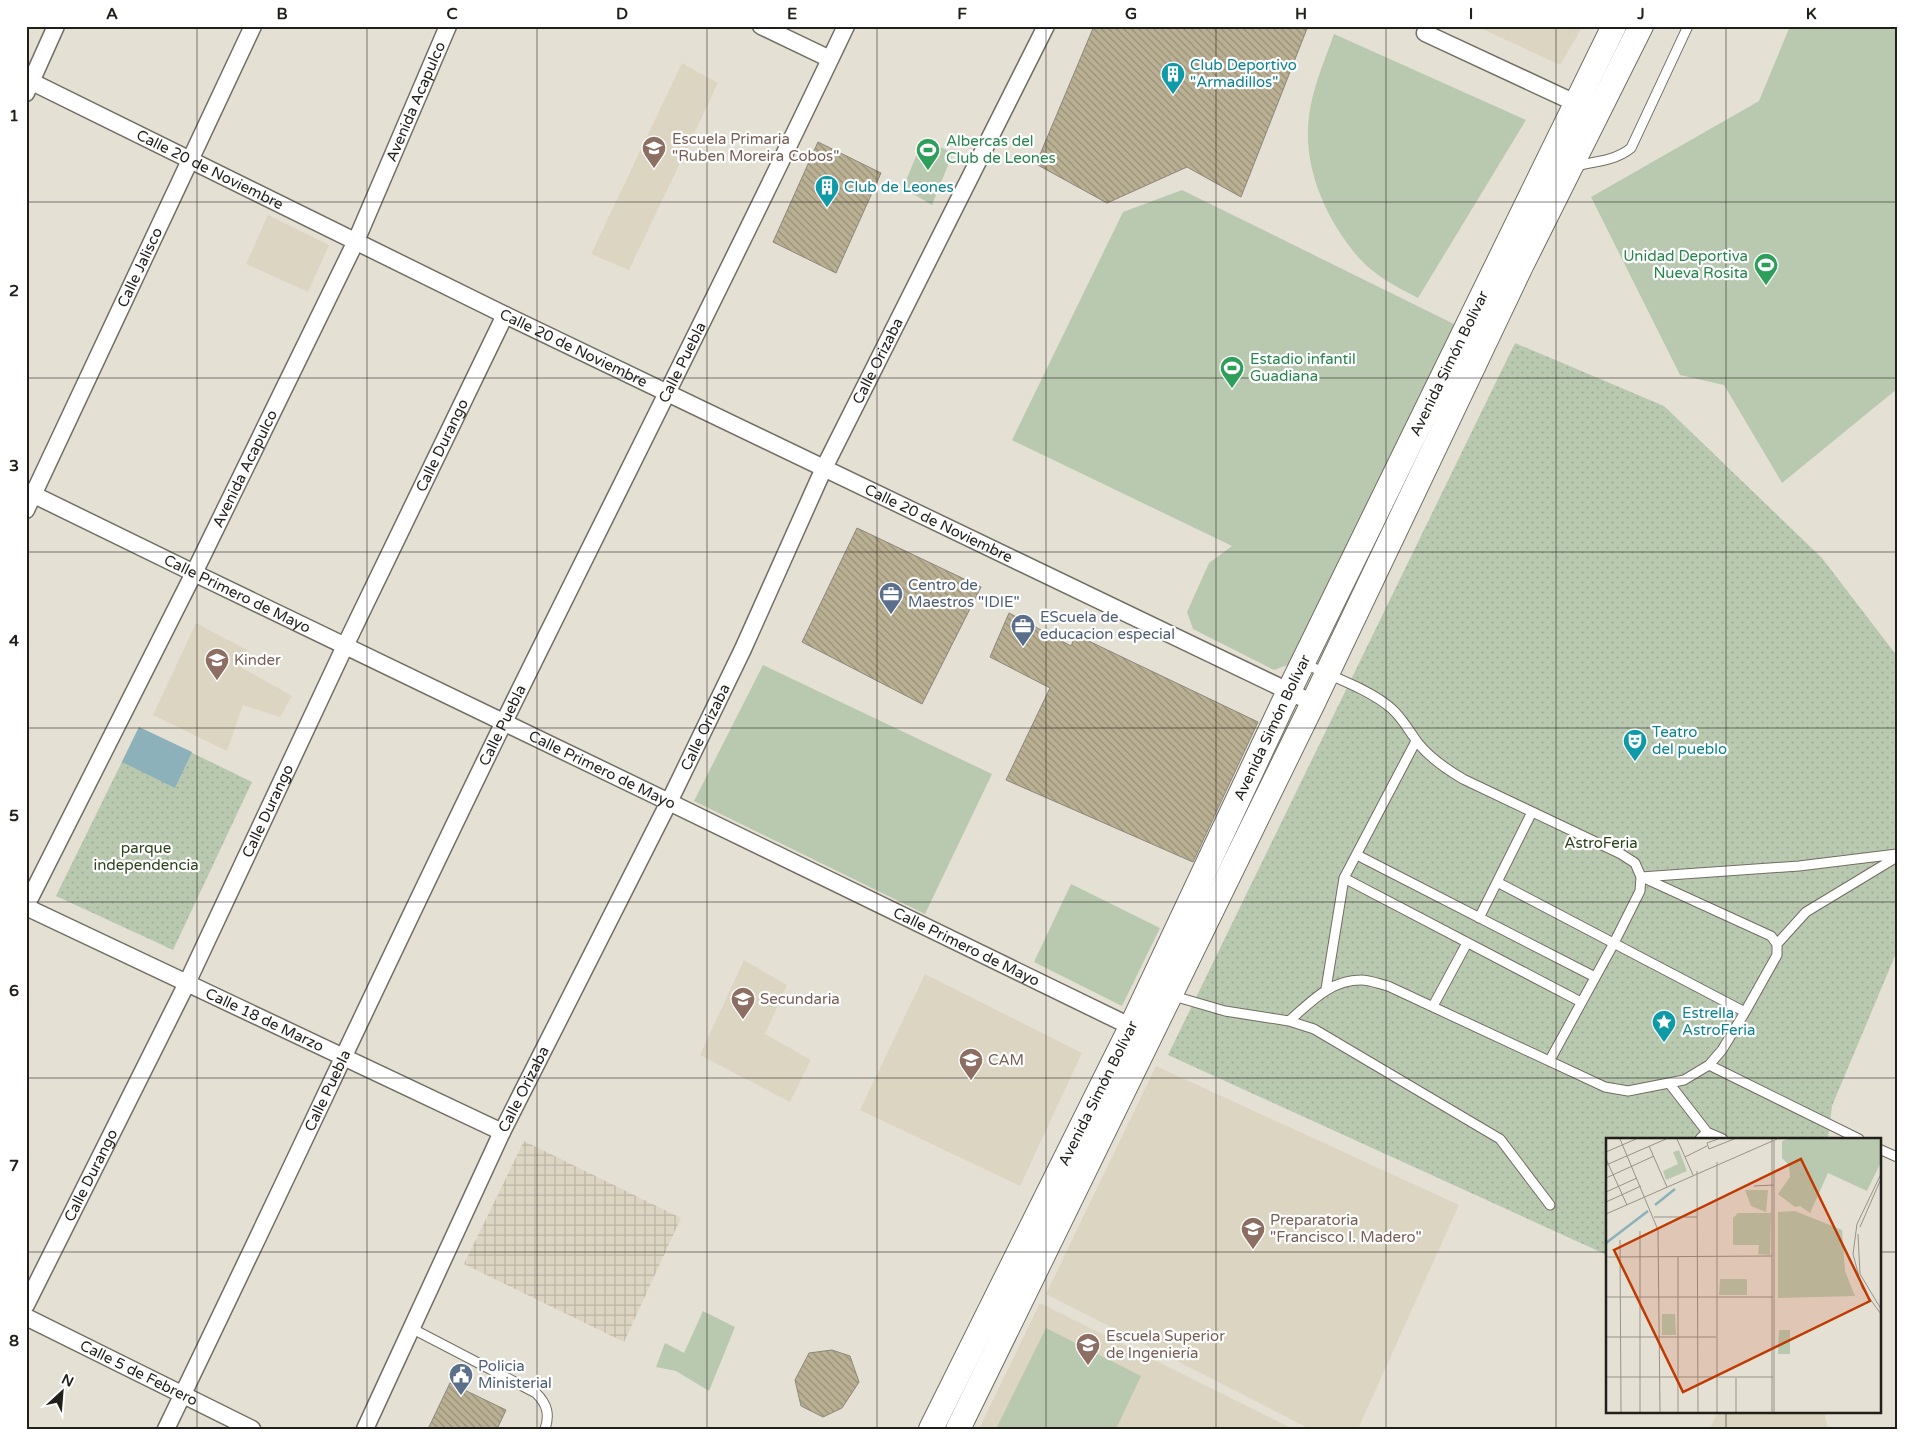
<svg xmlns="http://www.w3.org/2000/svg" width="1923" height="1455" font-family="'Varela Round',sans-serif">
<defs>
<pattern id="industrial-grid" width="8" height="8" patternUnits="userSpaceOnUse" patternTransform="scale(1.25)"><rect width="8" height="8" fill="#dcd5c2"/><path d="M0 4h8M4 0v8" fill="none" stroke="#bcb6a6"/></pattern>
<pattern id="park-dots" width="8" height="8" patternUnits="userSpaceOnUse" patternTransform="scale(1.25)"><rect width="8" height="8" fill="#b9c9b0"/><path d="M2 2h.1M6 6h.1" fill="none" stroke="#9fac97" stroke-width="1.8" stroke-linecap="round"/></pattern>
<pattern id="building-back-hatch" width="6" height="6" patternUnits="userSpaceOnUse" patternTransform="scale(1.25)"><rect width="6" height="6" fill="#bab093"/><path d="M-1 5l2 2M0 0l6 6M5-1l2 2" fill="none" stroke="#978f77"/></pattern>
</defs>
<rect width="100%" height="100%" fill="#e5e0d4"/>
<path fill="#dcd5c2" d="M1476 26H1583L1560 65Z
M682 63 718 83 629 270 591 254Z
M268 215 329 245 308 292 246 264Z
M196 623 247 650 237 665 292 696 280 717 243 705 227 751 153 715Z
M744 960 787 985 765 1034 811 1060 790 1102 700 1055Z
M925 974 1082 1053 1020 1186 860 1110Z
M1156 1066 1459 1205 1358 1429H1310L1046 1294Z
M1040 1303 1293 1429H979Z
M1718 1411H1824L1828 1429H1710Z"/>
<path fill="url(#industrial-grid)" d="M524 1141 681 1218 624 1342 464 1264Z"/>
<path fill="url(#park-dots)" d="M1515 343 1664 406 1822 558 1897 656V951L1832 1106 1828 1139H1607V1255L1168 1055Z
M139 727 252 782 173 950 56 896Z"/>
<path fill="#b9c9b0" d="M1790 26H1897V389L1782 483 1724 385 1680 375 1591 197 1759 101Z
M1334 34 1526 120 1418 298C1397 287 1375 276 1359 258 1329 224 1306 175 1308 129 1309 96 1323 65 1334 34Z
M923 139 953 153 932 205 903 188Z
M1182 190 1458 326 1293 663 1274 670 1193 629 1187 612 1209 563 1232 546 1012 440 1123 212Z
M763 665 992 774 925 914 694 801Z
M1071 884 1160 928 1122 1006 1034 962Z
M703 1311 735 1327 709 1391 676 1371 656 1367 665 1343 684 1353Z
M1046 1328 1141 1376 1116 1429H996Z"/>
<path fill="#8cb1ba" d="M139 727 192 752 175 788 122 762Z"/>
<path fill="url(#building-back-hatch)" stroke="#8c887d" d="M1094 26H1308L1241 197 1187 167 1107 203 1036 164Z
M818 142 881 173 836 273 773 242Z
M857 528 981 587 922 704 802 642Z
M1009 613 1071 646 1076 635 1258 722 1193 862 1006 780 1050 688 990 657Z
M832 1350 850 1356 859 1382 842 1408 823 1417 801 1406 795 1380 809 1353Z
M450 1383 506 1410 497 1429H428Z"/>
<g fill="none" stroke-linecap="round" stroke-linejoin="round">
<defs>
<path id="lane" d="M1574 166C1594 162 1615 161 1631 148L1688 26
M1303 663C1330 676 1370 689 1392 709 1403 719 1409 731 1418 743 1430 758 1446 769 1463 779L1621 854 1635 863 1641 877 1640 891 1614 943 1550 1060
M1416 741 1344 878 1581 1002
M1357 855 1595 977
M1641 877 1799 866 1897 854
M1644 878 1771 936 1777 944V955L1745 1012
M1479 918 1532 812
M1777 944 1806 912 1897 857
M1326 989 1344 878
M1170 995 1225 1011 1289 1021 1314 1029 1500 1139 1550 1205
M1433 1006 1467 943
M1289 1021C1311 1002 1330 980 1361 980 1370 980 1379 984 1388 986L1605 1087 1628 1091 1684 1080 1709 1065 1722 1050 1745 1012 1497 882
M1709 1065 1859 1139
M1669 1083 1707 1132
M1700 1139 1707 1132 1723 1139
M1879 1149 1897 1157
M411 1328 536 1393C547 1404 550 1414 545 1429"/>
<g id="street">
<path d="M761 26 830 59"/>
<path d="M1425 33 1584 107"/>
<path id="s1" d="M26 79 505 315 1313 703"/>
<path d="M26 93 56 26"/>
<path id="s2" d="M26 491 194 573 669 802 1140 1031"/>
<path id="s3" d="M26 510 253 26"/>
<path id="s4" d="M26 906 194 573 356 241 448 26"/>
<path id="s5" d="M26 907 502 1132"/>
<path id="s6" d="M26 1305 187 983 345 646 505 315"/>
<path id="s7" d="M26 1317 252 1429"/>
<path id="s8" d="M166 1429C280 1194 389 957 504 722 618 490 735 260 846 26"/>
<path id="s9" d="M365 1429 502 1132 669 802 743 649 824 468 1046 26"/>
</g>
<g id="secondary">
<path id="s10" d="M931 1429 1131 1027 1289 691 1614 26"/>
<path d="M958 1429 1313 703 1521 266 1641 26"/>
</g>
</defs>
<use href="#lane" stroke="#726e63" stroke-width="11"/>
<use href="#street" stroke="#726e63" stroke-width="19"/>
<use href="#secondary" stroke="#726e63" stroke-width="26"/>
<use href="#lane" stroke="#fff" stroke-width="9"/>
<use href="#street" stroke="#fff" stroke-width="16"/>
<use href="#secondary" stroke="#fff" stroke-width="24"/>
</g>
<path fill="none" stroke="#201f1a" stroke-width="1" stroke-opacity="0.55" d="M197 26V1429M367 26V1429M537 26V1429M707 26V1429M877 26V1429M1046 26V1429M1216 26V1429M1386 26V1429M1556 26V1429M1726 26V1139M26 202H1897M26 378H1897M26 552H1897M26 728H1897M26 902H1897M26 1078H1897M26 1252H1607M1879 1252H1897M1726 1411V1429"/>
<defs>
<symbol id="building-pin" viewBox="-11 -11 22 30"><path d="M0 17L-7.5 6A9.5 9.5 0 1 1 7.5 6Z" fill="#0f9aa8" stroke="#fff"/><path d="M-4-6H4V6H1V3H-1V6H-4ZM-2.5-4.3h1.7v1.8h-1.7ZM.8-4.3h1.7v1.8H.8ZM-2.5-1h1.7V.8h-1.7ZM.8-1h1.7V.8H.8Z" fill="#fff"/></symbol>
<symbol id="school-pin" viewBox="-11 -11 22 30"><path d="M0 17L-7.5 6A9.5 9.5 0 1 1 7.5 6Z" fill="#8d6e63" stroke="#fff"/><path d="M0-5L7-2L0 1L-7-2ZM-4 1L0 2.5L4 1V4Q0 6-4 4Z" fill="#fff"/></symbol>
<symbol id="stadium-pin" viewBox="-11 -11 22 30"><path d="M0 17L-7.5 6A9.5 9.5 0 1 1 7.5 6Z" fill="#2e9e5b" stroke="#fff"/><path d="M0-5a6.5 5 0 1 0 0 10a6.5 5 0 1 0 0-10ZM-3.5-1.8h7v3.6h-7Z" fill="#fff"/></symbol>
<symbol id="office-pin" viewBox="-11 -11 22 30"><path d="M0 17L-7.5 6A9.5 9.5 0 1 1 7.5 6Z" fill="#5c6f8a" stroke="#fff"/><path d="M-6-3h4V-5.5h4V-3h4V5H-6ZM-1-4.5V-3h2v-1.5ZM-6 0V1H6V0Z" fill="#fff"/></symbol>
<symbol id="theatre-pin" viewBox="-11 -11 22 30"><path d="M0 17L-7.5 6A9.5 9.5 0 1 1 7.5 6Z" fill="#0f9aa8" stroke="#fff"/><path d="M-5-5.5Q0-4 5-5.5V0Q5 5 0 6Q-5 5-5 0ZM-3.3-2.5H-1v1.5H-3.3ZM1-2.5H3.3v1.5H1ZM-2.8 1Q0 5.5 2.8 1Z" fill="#fff"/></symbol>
<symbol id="sight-pin" viewBox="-11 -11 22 30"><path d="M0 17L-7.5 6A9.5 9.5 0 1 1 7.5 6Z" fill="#0f9aa8" stroke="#fff"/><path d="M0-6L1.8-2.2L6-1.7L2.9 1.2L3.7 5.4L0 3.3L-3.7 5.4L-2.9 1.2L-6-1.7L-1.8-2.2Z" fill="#fff"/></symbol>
<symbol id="university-pin" viewBox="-11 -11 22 30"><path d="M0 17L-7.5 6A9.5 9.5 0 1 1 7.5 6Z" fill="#8d6e63" stroke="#fff"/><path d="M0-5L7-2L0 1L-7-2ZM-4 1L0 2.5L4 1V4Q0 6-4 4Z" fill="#fff"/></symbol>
<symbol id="civic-pin" viewBox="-11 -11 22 30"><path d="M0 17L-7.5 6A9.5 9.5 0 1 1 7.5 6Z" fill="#5c6f8a" stroke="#fff"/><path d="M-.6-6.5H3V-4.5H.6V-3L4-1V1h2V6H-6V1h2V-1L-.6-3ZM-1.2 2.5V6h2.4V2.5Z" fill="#fff"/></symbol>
</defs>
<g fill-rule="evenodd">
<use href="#building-pin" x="1159" y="60" width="28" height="38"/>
<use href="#school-pin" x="640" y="134" width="28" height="38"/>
<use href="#stadium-pin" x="914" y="136" width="28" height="38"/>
<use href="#building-pin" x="813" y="173" width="28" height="38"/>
<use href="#stadium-pin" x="1752" y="251" width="28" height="38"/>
<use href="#stadium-pin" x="1218" y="354" width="28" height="38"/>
<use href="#office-pin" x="877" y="580" width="28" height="38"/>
<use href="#office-pin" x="1009" y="612" width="28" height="38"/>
<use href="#school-pin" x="203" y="646" width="28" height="38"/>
<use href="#theatre-pin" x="1621" y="727" width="28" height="38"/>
<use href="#school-pin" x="729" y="985" width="28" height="38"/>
<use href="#sight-pin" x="1650" y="1008" width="28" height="38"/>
<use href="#school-pin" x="957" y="1046" width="28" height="38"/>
<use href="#school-pin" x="1239" y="1215" width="28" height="38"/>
<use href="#university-pin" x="1074" y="1331" width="28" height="38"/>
<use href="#civic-pin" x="447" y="1361" width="28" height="38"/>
</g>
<g text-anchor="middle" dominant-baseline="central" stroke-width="4.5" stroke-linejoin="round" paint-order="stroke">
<g font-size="15" fill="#0d838f" stroke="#fff" text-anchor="start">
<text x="1190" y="65">Club Deportivo<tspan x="1190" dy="17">"Armadillos"</tspan></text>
<text x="844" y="187">Club de Leones</text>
<text x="1652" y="732">Teatro<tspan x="1652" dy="17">del pueblo</tspan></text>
<text x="1682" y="1013">Estrella<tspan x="1682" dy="17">AstroFeria</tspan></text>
</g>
<g font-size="15" fill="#201f1a" stroke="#fff">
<text stroke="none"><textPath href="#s4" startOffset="894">Avenida Acapulco</textPath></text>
<text stroke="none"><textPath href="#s1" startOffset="205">Calle 20 de Noviembre</textPath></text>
<text stroke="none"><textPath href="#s3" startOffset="268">Calle Jalisco</textPath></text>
<text stroke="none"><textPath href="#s1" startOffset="610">Calle 20 de Noviembre</textPath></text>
<text stroke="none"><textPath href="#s9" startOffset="1185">Calle Orizaba</textPath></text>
<text stroke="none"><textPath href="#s8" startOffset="1185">Calle Puebla</textPath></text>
<text stroke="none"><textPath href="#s10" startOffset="1185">Avenida Simón Bolívar</textPath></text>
<text stroke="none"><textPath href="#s6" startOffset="955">Calle Durango</textPath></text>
<text stroke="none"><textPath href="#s4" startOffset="489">Avenida Acapulco</textPath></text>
<text stroke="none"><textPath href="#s1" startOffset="1015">Calle 20 de Noviembre</textPath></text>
<text stroke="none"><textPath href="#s2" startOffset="235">Calle Primero de Mayo</textPath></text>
<text stroke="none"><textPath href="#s8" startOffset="780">Calle Puebla</textPath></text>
<text stroke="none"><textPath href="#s9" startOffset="780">Calle Orizaba</textPath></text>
<text stroke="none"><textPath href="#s10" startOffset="780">Avenida Simón Bolívar</textPath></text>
<text stroke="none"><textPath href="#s2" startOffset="640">Calle Primero de Mayo</textPath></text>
<text stroke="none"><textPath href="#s6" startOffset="550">Calle Durango</textPath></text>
<text stroke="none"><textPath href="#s2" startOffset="1045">Calle Primero de Mayo</textPath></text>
<text stroke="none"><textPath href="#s5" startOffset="264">Calle 18 de Marzo</textPath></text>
<text stroke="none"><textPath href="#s9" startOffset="375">Calle Orizaba</textPath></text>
<text stroke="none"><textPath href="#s8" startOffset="375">Calle Puebla</textPath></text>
<text stroke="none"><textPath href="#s10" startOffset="375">Avenida Simón Bolívar</textPath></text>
<text stroke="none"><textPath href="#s6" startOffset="145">Calle Durango</textPath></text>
<text stroke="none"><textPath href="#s7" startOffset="126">Calle 5 de Febrero</textPath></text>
</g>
<g font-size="15" fill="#785e54" stroke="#fff" text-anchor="start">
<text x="672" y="139">Escuela Primaria<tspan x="672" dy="17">"Ruben Moreira Cobos"</tspan></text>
<text x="234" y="660">Kinder</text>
<text x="760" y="999">Secundaria</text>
<text x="988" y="1060">CAM</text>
<text x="1270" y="1220">Preparatoria<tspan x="1270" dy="17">"Francisco I. Madero"</tspan></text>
<text x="1106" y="1336">Escuela Superior<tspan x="1106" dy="17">de Ingeniería</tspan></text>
</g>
<g font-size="15" fill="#27864d" stroke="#fff" text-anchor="start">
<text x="946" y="141">Albercas del<tspan x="946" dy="17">Club de Leones</tspan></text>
<text x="1748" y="256" text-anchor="end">Unidad Deportiva<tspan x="1748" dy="17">Nueva Rosita</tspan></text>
<text x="1250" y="359">Estadio infantil<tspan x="1250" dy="17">Guadiana</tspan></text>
</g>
<g font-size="15" fill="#4e5e75" stroke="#fff" text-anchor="start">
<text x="908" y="585">Centro de<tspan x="908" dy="17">Maestros "IDIE"</tspan></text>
<text x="1040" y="617">EScuela de<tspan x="1040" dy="17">educacion especial</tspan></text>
<text x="478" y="1366">Policia<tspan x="478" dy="17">Ministerial</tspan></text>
</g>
<g font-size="15" fill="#2b431a" stroke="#fff">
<text x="1601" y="843">AstroFeria</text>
<text x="146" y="848">parque<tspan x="146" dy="17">independencia</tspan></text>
</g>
</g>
<g transform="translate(1606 1138)">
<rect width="275" height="275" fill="#e5e0d4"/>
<path d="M73 12 81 33 60 42 57 33 72 26 67 14ZM189 73 236 92 239 133 249 158 172 160V74ZM56 176H69L70 197H56Z" fill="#b9c9b0"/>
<path d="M182 1H275V24L261 53 222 35 204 75 194 68 189 69 172 56 184 39 183 27 176 20V3ZM139 52H162L160 74 145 68ZM132 75H165L164 117 152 116 153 107H127V80ZM114 141H141V157H113ZM173 192H184V216H172Z" fill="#b9c9b0"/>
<path fill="none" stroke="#8cb1ba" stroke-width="2.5" d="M49 67 69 51M0 105 42 73"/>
<path fill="none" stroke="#96938a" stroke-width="1" d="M14 1 52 92 54 274M71 1 87 37M112 1 101 5 103 11 128 1M166 1V274M168 3V274M43 8 61 49M0 14 30 1M79 19 101 8M0 21 21 67M0 27 60 1M91 33 92 274M275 36 251 86 247 116 256 150 275 176M0 40 48 18M148 48 168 47M0 54 31 40M0 64 35 48M0 76 171 1M48 79H91M254 89 274 43M34 93V274M252 96 254 136 275 171M14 102 15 274M0 119 166 118M72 119V274M0 159H167M0 199H110M0 239H167M130 240V274M111 274V24"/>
<path fill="#c03901" fill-opacity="0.15" stroke="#c03901" stroke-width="2.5" d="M195 21 264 163 77 254 8 112Z"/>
<rect width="275" height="275" fill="none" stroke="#201f1a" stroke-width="2.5"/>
</g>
<rect width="1923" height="1455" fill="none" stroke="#ffffff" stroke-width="55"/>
<g transform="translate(62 1392) rotate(26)" stroke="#ffffff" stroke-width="4" paint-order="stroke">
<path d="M0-4L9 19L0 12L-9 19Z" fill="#201f1a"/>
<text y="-8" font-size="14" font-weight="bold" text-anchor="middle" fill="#201f1a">N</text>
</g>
<rect x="28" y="28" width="1868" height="1400" fill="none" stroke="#201f1a" stroke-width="2"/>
<g font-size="16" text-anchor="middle" font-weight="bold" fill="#201f1a">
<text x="112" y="19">A</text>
<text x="282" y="19">B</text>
<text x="452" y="19">C</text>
<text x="622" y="19">D</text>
<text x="792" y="19">E</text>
<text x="962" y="19">F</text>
<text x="1131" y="19">G</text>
<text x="1301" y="19">H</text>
<text x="1471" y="19">I</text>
<text x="1641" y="19">J</text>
<text x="1811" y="19">K</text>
<text x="14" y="121">1</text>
<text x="14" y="296">2</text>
<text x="14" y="471">3</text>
<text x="14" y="646">4</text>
<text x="14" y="821">5</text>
<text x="14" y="996">6</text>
<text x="14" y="1171">7</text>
<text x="14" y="1346">8</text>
</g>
</svg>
